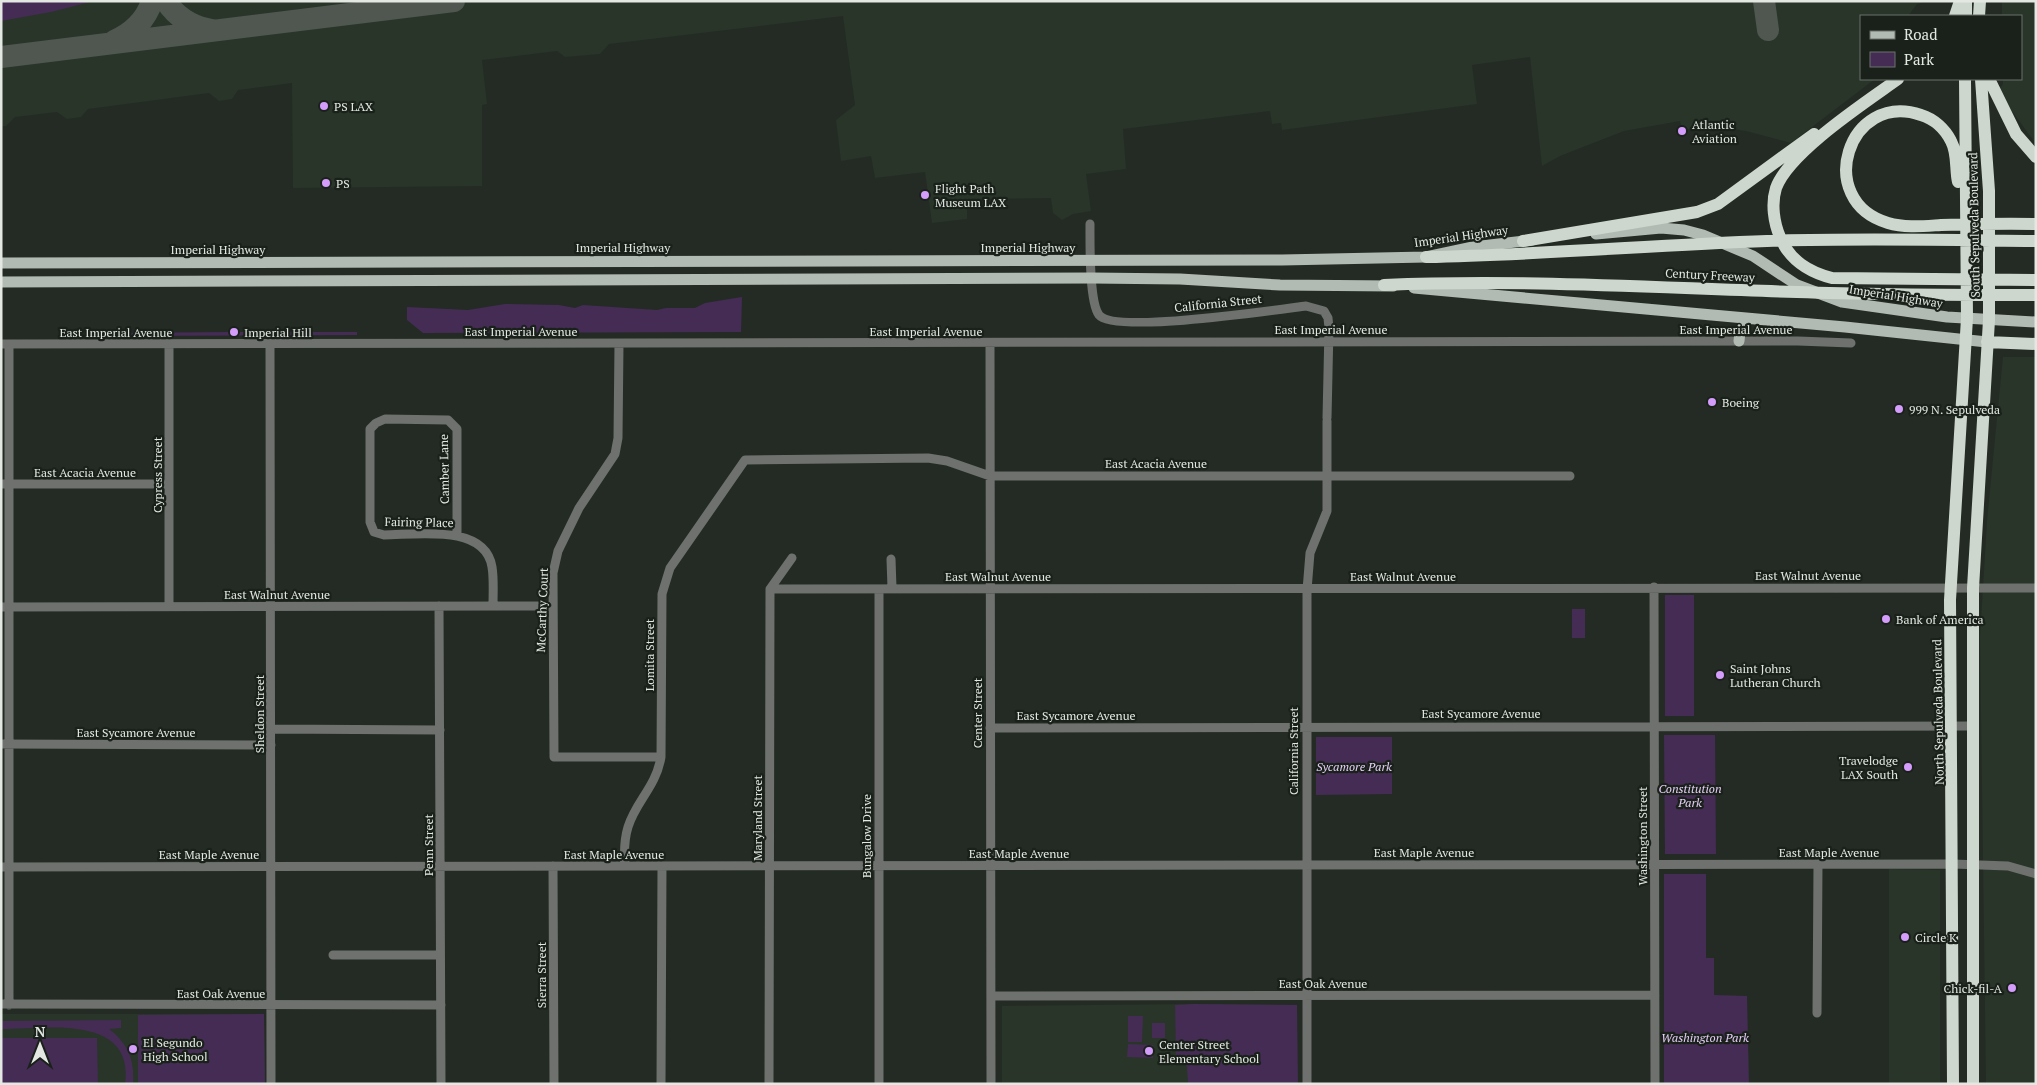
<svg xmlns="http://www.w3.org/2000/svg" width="2037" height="1085" font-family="'PT Serif',serif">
<rect width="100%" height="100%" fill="#242b24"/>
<path fill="#293529" d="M1 1H1927L1917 4 1908 16H1861V79H1875L1791 143 1746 131 1716 126 1682 130 1680 121 1624 131 1560 156 1542 166 1530 57 1472 65 1477 104 1282 130 1281 123 1272 124 1270 111 1123 129 1126 169 1086 174 1091 211 1073 214 1062 220 1053 213 1051 198 967 199V219L932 223 925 172 875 178 871 156 841 161 836 120 855 105 843 16 609 44 600 54 565 57 557 51 482 60 487 104 482 105V186L293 188 292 83 238 90 232 99 219 101 209 93 88 109 81 117 67 119 57 112 15 117 6 126H1Z
M2002 1H2036V144L2009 107 2000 88 2003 84V79H2021V16H2002Z
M2003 357H2036V1084H1986L1980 637 1987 521Z
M1889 869 1940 870V1084H1889Z
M1194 1004 1297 1005V1084H1002V1006Z
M1 1014H264L265 1084H1Z"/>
<path fill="#442c54" d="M1 1H94L51 12 1 21Z
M742 297 741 332 423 333 407 320V307L468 310 505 304 559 305 575 308 583 305 657 310 666 308H695L705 303Z
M233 330 240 332H357V335L117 336V333L227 332Z
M1665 595H1694V716H1665Z
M1572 609H1585V638H1572Z
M1664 735H1715L1716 854H1665Z
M1316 737H1392V794L1316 795Z
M1664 874H1706V958H1714V995L1747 996 1749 1084H1664Z
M1194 1004 1297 1005 1298 1084H1188L1187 1066 1176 1057 1175 1005Z
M264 1014 265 1084H138V1015Z
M1128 1016H1143L1142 1042H1128Z
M121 1020V1028L109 1029C128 1043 135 1061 133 1084H125C135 1013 44 1029 1 1029V1021Z
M1152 1023H1165V1038H1152Z
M1 1038H97L98 1084H1Z
M1128 1044 1153 1045V1058L1127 1057Z"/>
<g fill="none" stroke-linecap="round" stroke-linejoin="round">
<path stroke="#505650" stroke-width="22" d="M166 1C177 18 193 27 212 30
M1764 1 1768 30
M114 41C132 33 146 20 152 1
M1 57 454 1"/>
<path stroke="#6e716e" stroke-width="9" d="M1090 224C1090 242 1089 302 1099 315 1114 334 1275 310 1306 306L1324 311 1328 318 1329 328 1327 418
M990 343 991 1084
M1 344 1798 341 1851 343
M169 344V606
M270 344 271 1084
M619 344 618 438 615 454 579 508 558 551 553 573 554 757H661
M1 484H169
M457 535V429L448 420 385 419 376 423 370 429V522L374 532 384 535C415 535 485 523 492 567 494 579 493 593 493 606
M891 559 892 588
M1654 587 1655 1084
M770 589 2036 588
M879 589V1084
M439 606 441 1084
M1 607 552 606
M990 728 1973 726
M271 729 440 730
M1 744 271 745
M553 866 554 1084
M625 866C624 853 624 840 628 827 636 801 656 787 661 757L662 594 670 568 745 460 928 458 947 461 990 476H1570
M1 867 1953 864 2008 866 2036 874
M333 955H440
M991 996 1655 995
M1 1004 441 1005
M9 1005V344
M1817 1013 1818 864
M661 1084 662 866
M769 1084 770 589 792 558
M1307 1084V590L1310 553 1327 511V421"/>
<path stroke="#b2bbb3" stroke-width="11" d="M1596 234 1661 228 1684 230 1703 235 1753 256 1797 285 1842 302 1947 317 2036 322
M1 263 1282 260 1426 257 1473 247 1532 240
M1 282 1092 278 1180 279 1280 285 1393 286
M1414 288 1845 327 1987 342
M1739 341 1740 331 1747 319"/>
<path stroke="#ced7ce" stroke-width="12" d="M1955 16 1960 1
M1966 16V1
M1979 16 1980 1
M1898 79C1866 102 1789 152 1776 188 1771 204 1774 223 1780 237 1790 261 1809 272 1832 278L2036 280
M1989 79 2016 134 2036 157
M1958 182C1955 169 1958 154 1951 141 1945 129 1934 119 1921 115 1848 90 1813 201 1888 223 1905 228 1924 226 1941 225 1972 224 2004 223 2036 224
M1523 241 1697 212 1718 204 1814 134
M1426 257C1540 255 1653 245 1767 241 1856 238 1946 240 2036 241
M1384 285C1523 279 1658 288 1797 292 1877 295 1956 295 2036 295
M1987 342 2036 344
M1953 1084 1950 600 1967 318 1965 79
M1973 1084V588L1989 320V191L1981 79"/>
</g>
<g fill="#d49cfb" stroke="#1a211a" stroke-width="2">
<circle cx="324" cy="106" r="5"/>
<circle cx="1682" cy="131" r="5"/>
<circle cx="326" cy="183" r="5"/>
<circle cx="925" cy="195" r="5"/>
<circle cx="234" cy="332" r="5"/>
<circle cx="1712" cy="402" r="5"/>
<circle cx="1899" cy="409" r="5"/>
<circle cx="1886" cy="619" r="5"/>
<circle cx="1720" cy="675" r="5"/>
<circle cx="1908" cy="767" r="5"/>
<circle cx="1905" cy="937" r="5"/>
<circle cx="2012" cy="988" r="5"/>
<circle cx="133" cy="1049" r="5"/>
<circle cx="1149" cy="1051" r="5"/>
</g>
<g text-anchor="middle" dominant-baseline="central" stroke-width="4.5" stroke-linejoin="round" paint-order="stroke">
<g font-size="12" fill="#e3e8e3" stroke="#1a211a" text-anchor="start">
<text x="334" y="106">PS LAX</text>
<text x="1692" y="124">Atlantic<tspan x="1692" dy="14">Aviation</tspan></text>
<text x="336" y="183">PS</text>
<text x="935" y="188">Flight Path<tspan x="935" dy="14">Museum LAX</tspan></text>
<text x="244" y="332">Imperial Hill</text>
<text x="1722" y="402">Boeing</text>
<text x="1909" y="409">999 N. Sepulveda</text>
<text x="1896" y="619">Bank of America</text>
<text x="1730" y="668">Saint Johns<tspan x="1730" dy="14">Lutheran Church</tspan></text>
<text x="1898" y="760" text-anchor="end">Travelodge<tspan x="1898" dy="14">LAX South</tspan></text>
<text x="1915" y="937">Circle K</text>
<text x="2002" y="988" text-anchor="end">Chick-fil-A</text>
<text x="143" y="1042">El Segundo<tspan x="143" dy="14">High School</tspan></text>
<text x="1159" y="1044">Center Street<tspan x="1159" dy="14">Elementary School</tspan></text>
</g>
<g font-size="12" fill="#e3e8e3" stroke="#1a211a">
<text transform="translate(1974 225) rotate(-91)">South Sepulveda Boulevard</text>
<text transform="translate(1461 236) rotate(-8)">Imperial Highway</text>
<text x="623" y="247">Imperial Highway</text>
<text x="1028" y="247">Imperial Highway</text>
<text x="218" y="249">Imperial Highway</text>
<text transform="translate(1710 275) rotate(3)">Century Freeway</text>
<text transform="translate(1896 296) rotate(9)">Imperial Highway</text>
<text transform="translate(1218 303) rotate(-6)">California Street</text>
<text x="1331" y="329">East Imperial Avenue</text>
<text x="1736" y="329">East Imperial Avenue</text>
<text x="521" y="331">East Imperial Avenue</text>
<text x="926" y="331">East Imperial Avenue</text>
<text x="116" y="332">East Imperial Avenue</text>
<text x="1156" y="463">East Acacia Avenue</text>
<text transform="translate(444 469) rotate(-91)">Camber Lane</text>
<text x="85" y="472">East Acacia Avenue</text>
<text transform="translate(157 475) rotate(-90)">Cypress Street</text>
<text transform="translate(419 522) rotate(1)">Fairing Place</text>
<text x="1808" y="575">East Walnut Avenue</text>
<text x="998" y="576">East Walnut Avenue</text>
<text x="1403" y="576">East Walnut Avenue</text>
<text x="277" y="594">East Walnut Avenue</text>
<text transform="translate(542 610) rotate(-88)">McCarthy Court</text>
<text transform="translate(649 655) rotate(-90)">Lomita Street</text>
<text transform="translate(1938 712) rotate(-91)">North Sepulveda Boulevard</text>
<text transform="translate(977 713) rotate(-90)">Center Street</text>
<text x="1481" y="713">East Sycamore Avenue</text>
<text transform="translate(259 714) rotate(-90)">Sheldon Street</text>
<text x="1076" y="715">East Sycamore Avenue</text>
<text x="136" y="732">East Sycamore Avenue</text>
<text transform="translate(1293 751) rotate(-90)">California Street</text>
<text transform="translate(757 818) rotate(-90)">Maryland Street</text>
<text transform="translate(866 836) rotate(-90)">Bungalow Drive</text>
<text transform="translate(1642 836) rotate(-90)">Washington Street</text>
<text transform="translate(428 845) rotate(-90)">Penn Street</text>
<text x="1424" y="852">East Maple Avenue</text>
<text x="1829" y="852">East Maple Avenue</text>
<text x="1019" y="853">East Maple Avenue</text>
<text x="209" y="854">East Maple Avenue</text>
<text x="614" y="854">East Maple Avenue</text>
<text transform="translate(541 975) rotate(-90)">Sierra Street</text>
<text x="1323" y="983">East Oak Avenue</text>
<text x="221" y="993">East Oak Avenue</text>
</g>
<g font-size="12" font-style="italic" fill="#e6cdf9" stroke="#1a211a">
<text x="1354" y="766">Sycamore Park</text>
<text x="1690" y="788">Constitution<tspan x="1690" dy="14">Park</tspan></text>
<text x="1705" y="1037">Washington Park</text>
</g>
</g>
<rect width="2037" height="1085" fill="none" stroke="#e3e8e3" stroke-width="5"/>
<rect x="1860" y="15" width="162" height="65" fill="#1a211a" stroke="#6a716a"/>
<rect x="1870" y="31" width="25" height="8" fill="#b2bbb3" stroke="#6a716a"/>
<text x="1904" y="40" font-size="15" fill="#e3e8e3">Road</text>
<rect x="1870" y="52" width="25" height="15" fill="#442c54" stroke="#6a716a"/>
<text x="1904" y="65" font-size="15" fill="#e3e8e3">Park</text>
<g transform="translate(40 1045)" stroke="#1a211a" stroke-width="4" paint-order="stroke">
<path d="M0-4L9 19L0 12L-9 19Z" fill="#e3e8e3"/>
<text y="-8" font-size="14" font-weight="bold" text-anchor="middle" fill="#e3e8e3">N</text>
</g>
</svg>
